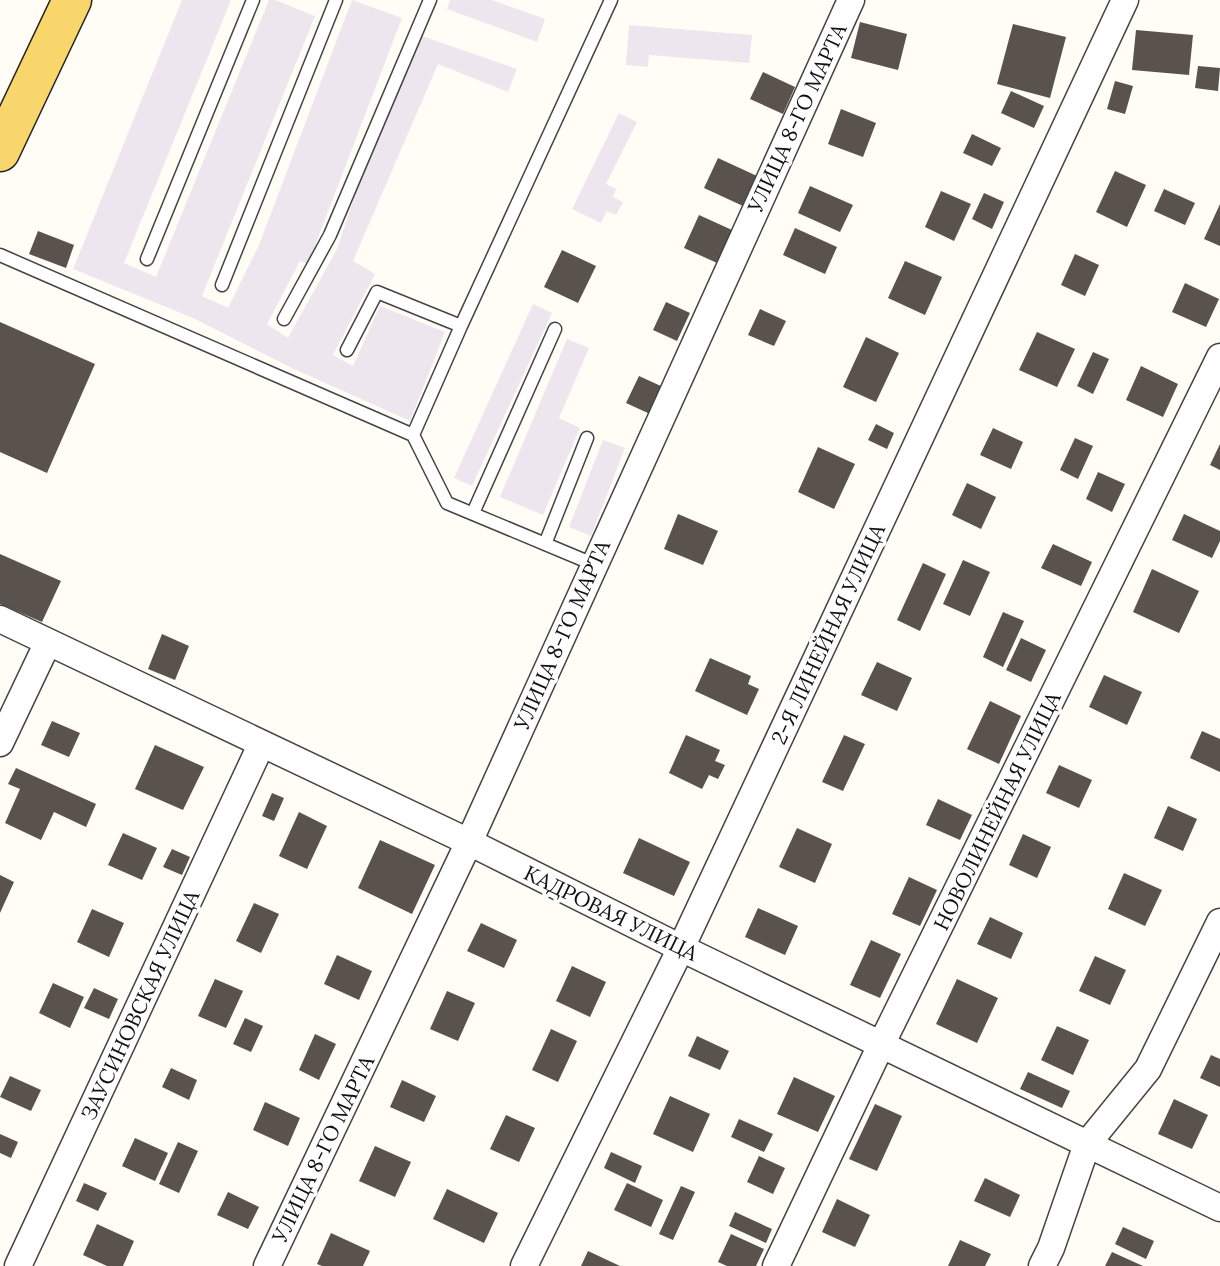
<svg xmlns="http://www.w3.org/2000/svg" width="1220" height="1266" font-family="Lora,serif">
<rect width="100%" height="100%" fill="#fffdf5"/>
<path fill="#eee6ef" d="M182 0H231L124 263 156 277 269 0H275L315 16 202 296 228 308 259 245 352 0 402 18 308 264 300 261 267 324 288 338 337 249 362 174 422 36 517 69 508 92 438 64 353 261 375 274 333 355 353 366 380 306 445 332 410 421 292 368 193 318 73 269Z
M450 0H492L545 19 537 42 447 9Z
M629 25 752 35 749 63 649 55 648 67 626 65Z
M619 113 637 122 606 184 616 189 613 197 623 202 616 215 607 211 601 223 572 209Z
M533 304 552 313 472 486 454 478Z
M567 339 589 348 559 418 580 428 543 515 500 497Z
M603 440 625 448 591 536 569 527Z"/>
<path fill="#5a524d" d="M860 22 907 34 898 70 851 58Z
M1013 24 1066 37 1050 98 997 84Z
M1136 30 1193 35 1189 75 1132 70Z
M1198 66 1220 68 1218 91 1195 88Z
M763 72 795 87 783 114 750 99Z
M1115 81 1133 86 1125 114 1107 109Z
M1011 91 1044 106 1034 128 1001 113Z
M841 109 876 123 863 157 828 144Z
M972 134 1001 148 992 166 963 153Z
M718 158 757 176 743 206 704 188Z
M1115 171 1146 185 1127 227 1096 212Z
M810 186 853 205 840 232 798 213Z
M1164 189 1195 203 1185 225 1154 211Z
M941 191 971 204 954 241 925 227Z
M984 193 1004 202 992 229 972 219Z
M1220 204V246L1204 239Z
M699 215 732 230 717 263 684 248Z
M795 228 837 247 825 274 783 255Z
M38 231 74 245 66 268 29 254Z
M562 250 596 266 578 303 544 287Z
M1075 254 1099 265 1085 296 1061 285Z
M905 261 942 277 925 315 888 298Z
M1185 283 1219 299 1206 327 1172 312Z
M666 302 690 313 677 341 653 330Z
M760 309 786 321 774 346 748 335Z
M0 322 95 364 47 473 0 452Z
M1037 332 1075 349 1057 387 1019 370Z
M866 337 899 353 876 402 843 387Z
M1093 352 1109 359 1093 394 1077 386Z
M1141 366 1178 384 1163 417 1126 400Z
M639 376 663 387 650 414 626 403Z
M876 424 894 433 887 449 868 440Z
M993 428 1023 442 1011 469 980 455Z
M1075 438 1093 446 1078 479 1060 470Z
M1220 444V470L1210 465Z
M818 447 855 464 834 509 798 492Z
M1098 472 1125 484 1112 512 1086 499Z
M967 483 996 497 981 529 952 515Z
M678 514 718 531 703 565 664 549Z
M1184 514 1220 531V541L1212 558 1172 540Z
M1053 544 1092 562 1081 586 1041 568Z
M0 554 61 581 42 622 0 604Z
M963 560 990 572 970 616 943 604Z
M923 563 946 574 920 631 897 620Z
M1152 569 1199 591 1179 633 1133 612Z
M1003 612 1024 621 1003 667 983 657Z
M162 634 189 646 175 680 148 669Z
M1021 638 1046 650 1031 682 1006 670Z
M710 658 751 676 748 684 759 689 747 715 695 691Z
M877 662 912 678 897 711 861 695Z
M1104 675 1142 692 1127 725 1089 707Z
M990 701 1021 716 999 764 967 749Z
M52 721 80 733 69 757 41 745Z
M1202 731 1220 739V772L1190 758Z
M686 735 720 750 715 761 725 765 718 779 709 775 702 789 669 773Z
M844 735 865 744 843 791 822 782Z
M155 745 204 767 183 810 135 789Z
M1059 765 1092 780 1079 808 1046 793Z
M16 768 96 804 86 827 54 812 41 840 5 823 20 789 8 784Z
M272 793 284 798 274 821 262 816Z
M938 799 972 815 960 840 926 825Z
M1168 806 1197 819 1183 851 1154 838Z
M299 812 327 826 307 869 279 856Z
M797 828 832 844 815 883 779 867Z
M123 833 157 848 142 880 108 865Z
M1023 834 1051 847 1037 878 1009 865Z
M639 838 690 862 674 896 623 873Z
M380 840 435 865 412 914 358 888Z
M172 849 190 857 182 875 163 867Z
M1124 873 1162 890 1145 926 1108 909Z
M0 875 14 882 0 913Z
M909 877 937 890 920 926 892 914Z
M254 903 279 914 261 953 236 941Z
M758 908 798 926 785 955 745 937Z
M92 909 124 923 109 957 77 942Z
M990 917 1023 933 1011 959 977 944Z
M481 923 517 940 504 968 467 951Z
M871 940 901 954 880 998 850 985Z
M337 955 372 971 359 1000 324 984Z
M1095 956 1126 970 1110 1005 1079 991Z
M572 966 606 982 590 1017 556 1001Z
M215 979 243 991 226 1028 198 1016Z
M957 979 998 998 977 1043 936 1024Z
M53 983 84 997 70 1028 39 1013Z
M94 988 118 999 109 1019 84 1008Z
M447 991 475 1003 458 1041 430 1029Z
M245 1018 263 1026 251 1052 233 1044Z
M1057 1026 1089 1040 1073 1075 1041 1060Z
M551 1029 577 1041 558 1082 532 1070Z
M315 1034 336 1044 319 1080 299 1070Z
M697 1036 729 1051 720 1070 688 1056Z
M1211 1055 1220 1059V1087L1200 1078Z
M171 1068 197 1080 189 1100 162 1087Z
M1028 1072 1070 1091 1062 1108 1020 1089Z
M10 1076 41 1090 31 1111 0 1097Z
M794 1077 835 1096 818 1132 777 1114Z
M402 1080 436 1096 424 1122 390 1107Z
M670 1096 710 1114 693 1152 653 1134Z
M1174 1099 1208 1115 1192 1149 1158 1134Z
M265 1102 300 1118 288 1146 253 1130Z
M875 1104 902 1116 877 1171 849 1159Z
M506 1115 535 1128 519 1162 490 1149Z
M739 1119 773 1134 764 1152 731 1137Z
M0 1134 18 1142 11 1158 0 1153Z
M135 1138 168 1153 155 1181 122 1166Z
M178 1142 198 1151 179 1193 159 1184Z
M375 1146 411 1162 395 1197 359 1181Z
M611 1152 642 1166 635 1183 604 1168Z
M759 1156 785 1168 773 1194 747 1182Z
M985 1178 1020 1195 1010 1217 974 1201Z
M84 1183 107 1193 98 1211 76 1201Z
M627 1183 663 1200 651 1227 614 1210Z
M681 1186 695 1192 673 1240 659 1234Z
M447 1189 498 1213 484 1243 433 1219Z
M228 1192 259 1207 248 1229 217 1215Z
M837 1199 870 1215 855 1247 822 1232Z
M735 1212 772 1229 766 1243 729 1226Z
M97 1224 134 1241 123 1266H107L83 1255Z
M1123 1227 1154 1241 1146 1259 1115 1244Z
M331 1233 370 1251 363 1266H322L317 1264Z
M731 1234 764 1249 756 1266H727L718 1262Z
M960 1240 991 1254 985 1266H948Z
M588 1251 620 1266H581Z
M1112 1252 1143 1266H1105Z"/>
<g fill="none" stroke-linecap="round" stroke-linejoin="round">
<defs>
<path id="lane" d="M0 255 413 435
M147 259 253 0
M222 285 336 0
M284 319 330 235 430 0
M461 326 611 0
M347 350 377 292 461 326 413 435 447 503 593 564
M473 513 555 329
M545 544 587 438"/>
<path id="street" d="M0 619 469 842 681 948 1220 1208
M0 743 48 642
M18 1266 261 745
M267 1266 469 842 851 0
M524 1266 681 948 1125 0
M776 1266 881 1045 1220 357
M1042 1266 1051 1248 1087 1144 1148 1069 1220 922"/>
<path id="primary" d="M0 152 72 0"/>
</defs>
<use href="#lane" stroke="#444" stroke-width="15"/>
<use href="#street" stroke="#444" stroke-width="29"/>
<use href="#primary" stroke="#222" stroke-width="41"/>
<use href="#lane" stroke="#fff" stroke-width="12"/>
<use href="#street" stroke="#fff" stroke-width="26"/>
<use href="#primary" stroke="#f9d66b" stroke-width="38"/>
</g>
<g text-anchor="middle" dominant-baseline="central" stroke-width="7" stroke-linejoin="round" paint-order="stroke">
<g font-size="21" fill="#111" stroke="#fff">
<text transform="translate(797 118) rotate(-65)">УЛИЦА 8-ГО МАРТА</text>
<text transform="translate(828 634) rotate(-65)">2-Я ЛИНЕЙНАЯ УЛИЦА</text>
<text transform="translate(562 635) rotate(-66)">УЛИЦА 8-ГО МАРТА</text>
<text transform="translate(997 811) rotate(-64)">НОВОЛИНЕЙНАЯ УЛИЦА</text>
<text transform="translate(611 913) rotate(26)">КАДРОВАЯ УЛИЦА</text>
<text transform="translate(140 1005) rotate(-65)">ЗАУСИНОВСКАЯ УЛИЦА</text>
<text transform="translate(323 1149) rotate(-64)">УЛИЦА 8-ГО МАРТА</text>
</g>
</g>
</svg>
